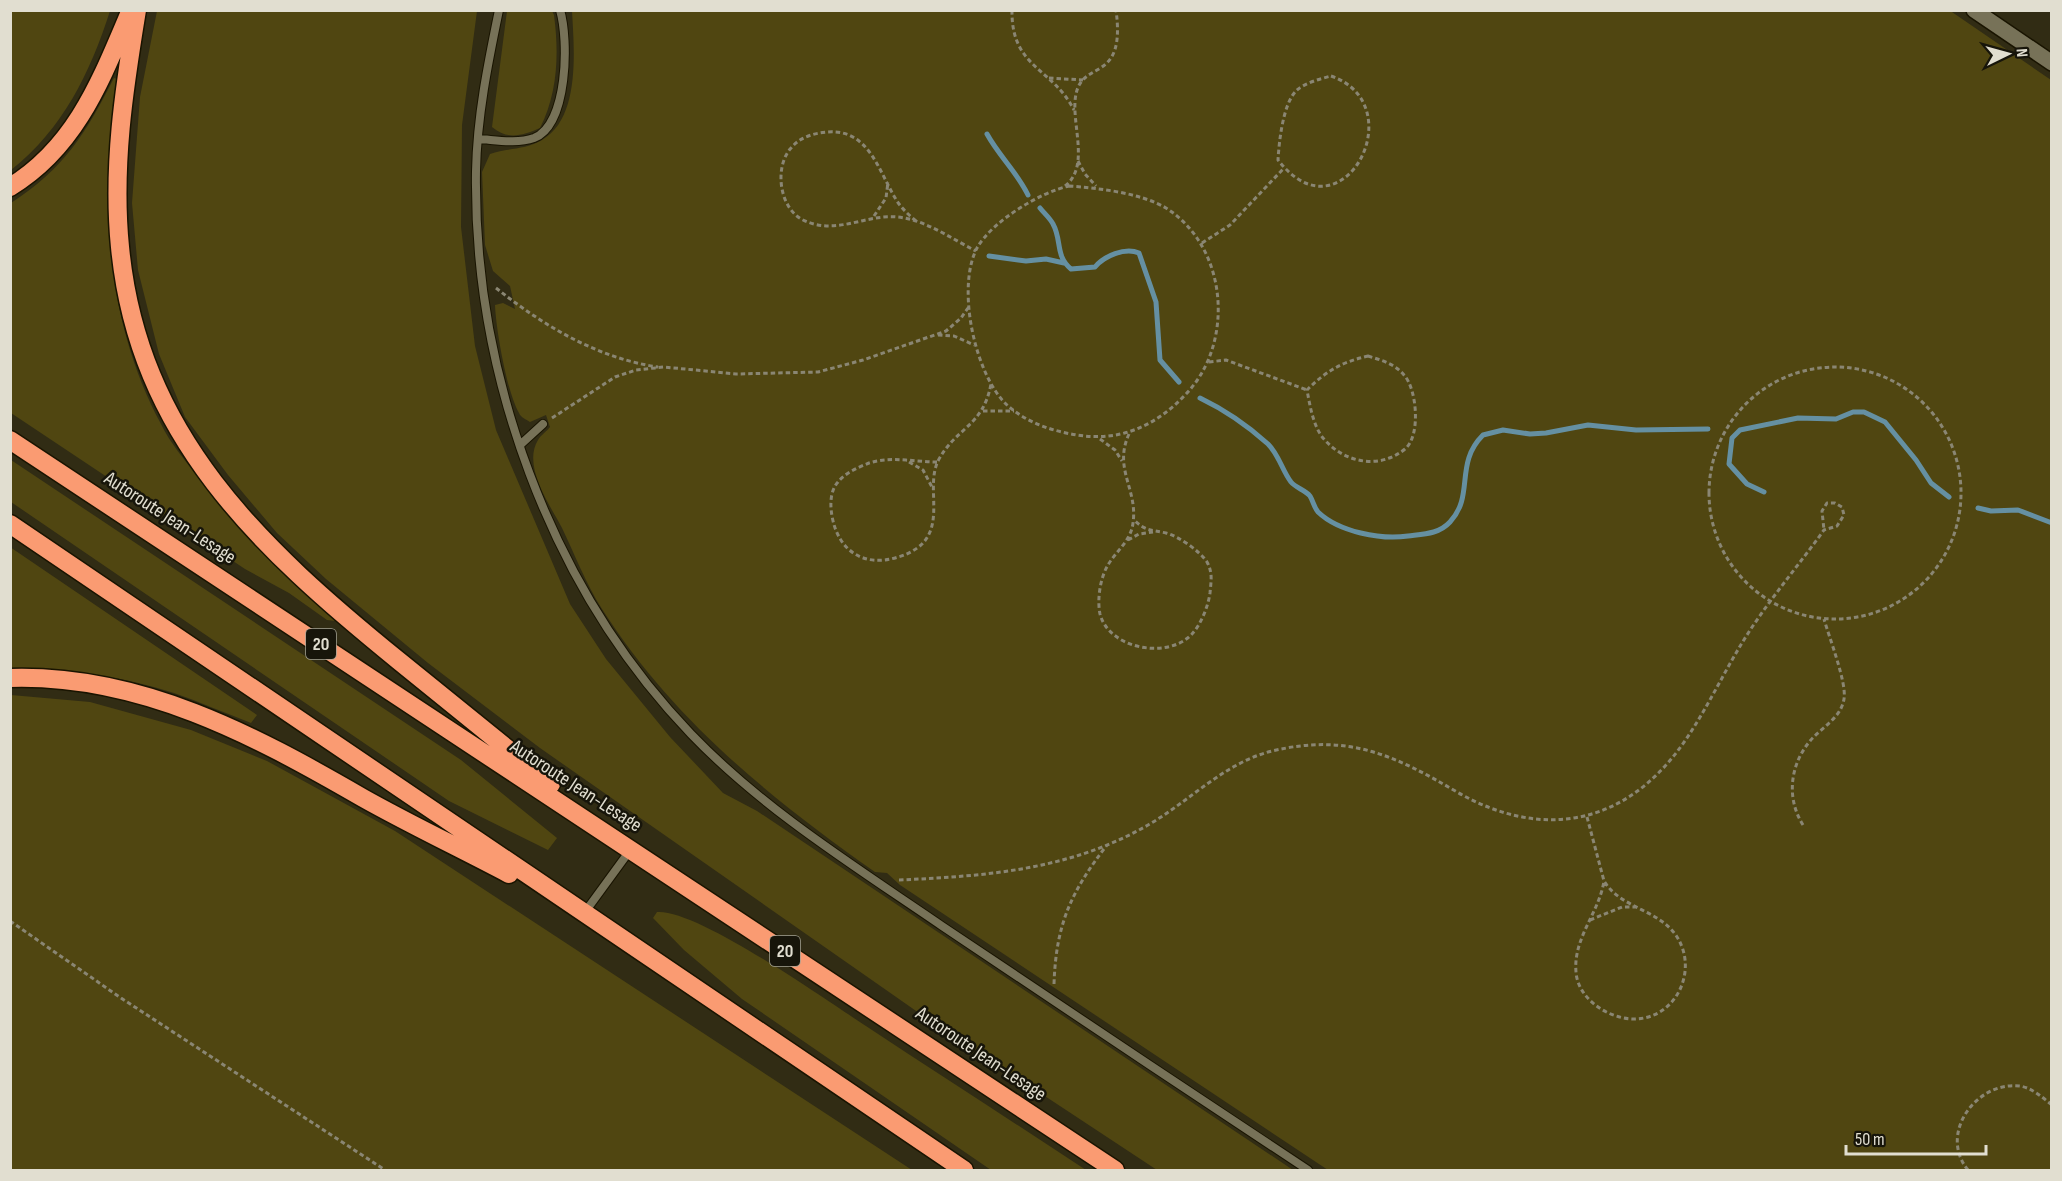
<svg xmlns="http://www.w3.org/2000/svg" width="2062" height="1181" font-family="'Sofia Sans Condensed',sans-serif">
<rect width="100%" height="100%" fill="#312c14"/>
<path fill="#504611" d="M10 11H110C90 73 63 129 11 170Z
M157 11H477L462 125 461 227 475 346 496 430 570 604 606 659 670 737 723 793 757 811 1293 1170H1157L919 1013 540 748 428 663 326 579 277 533 228 475 185 417 159 354 138 270 132 203 140 97Z
M507 11H552L554 15C559 53 558 93 540 128 522 136 507 140 492 127Z
M572 11 1949 10 2051 80V1170H1328L900 885 887 873 875 872C769 797 673 720 602 609 586 584 575 555 562 528 550 505 522 466 538 440 540 436 547 431 550 427L546 415 530 422C526 419 521 418 519 413 507 392 496 330 495 305L503 303 515 309 510 286 493 271 485 245 482 172 490 154C507 148 525 150 542 140 581 118 574 48 572 11Z
M114 78 117 79C100 196 104 318 161 424 170 443 185 460 197 476 239 530 285 575 335 621L327 620 289 593 245 569 11 413V203C64 169 86 133 114 78Z
M11 460 461 760 557 838 548 850 449 801 11 502Z
M10 547 257 715 251 723C225 713 200 702 174 693 121 675 66 670 11 671Z
M11 695 90 702 191 730 267 761 395 831 912 1170H11Z
M657 912C699 909 831 1004 872 1030 943 1077 1015 1123 1086 1170H991L742 999 684 950 653 918Z"/>
<g fill="none" stroke-linecap="round" stroke-linejoin="round">
<path stroke="#6590a2" stroke-width="5" d="M987 134C999 156 1017 172 1028 195
M1040 208C1044 213 1050 218 1053 224 1062 240 1055 256 1071 269L1095 267C1104 256 1125 247 1139 253L1156 302 1160 360 1179 382
M989 256 1026 261 1046 259 1064 263
M1200 398C1225 410 1247 425 1268 444 1279 455 1282 470 1291 482 1296 488 1305 490 1310 496 1313 501 1314 507 1318 512 1339 532 1381 540 1408 536 1424 534 1439 534 1450 522 1475 495 1454 464 1483 435L1503 430 1530 434 1546 433 1588 425 1636 430 1708 429
M1764 492 1747 484 1729 464 1732 438 1740 430 1798 418 1836 419 1853 412H1864L1885 422 1916 460 1931 483 1949 497
M1978 508 1991 511 2018 510 2052 523"/>
<defs>
<path id="lane" d="M499 10C488 63 477 117 476 171 473 374 550 587 691 734 764 810 856 867 942 926 1063 1008 1186 1089 1308 1170
M479 139C496 140 517 144 534 138 568 125 569 40 560 10
M520 445 543 424
M585 912 631 849"/>
<path id="secondary" d="M1974 10 2052 63"/>
<path id="highway" d="M137 10C124 89 112 167 120 247 138 436 260 548 399 661 449 702 500 743 551 784
M10 187C76 147 101 80 130 12
M10 440 1115 1170
M10 524 964 1170
M10 678C140 674 254 735 363 798 411 825 460 848 509 874"/>
</defs>
<use href="#lane" stroke="#191400" stroke-width="10"/>
<use href="#secondary" stroke="#191400" stroke-width="18"/>
<use href="#highway" stroke="#191400" stroke-width="21"/>
<path stroke="#8a8673" stroke-width="3" stroke-dasharray="4.5 3" stroke-linecap="butt" d="M1012 10C1011 68 1052 67 1074 110
M1331 76C1415 105 1342 243 1278 160 1279 142 1283 104 1296 91 1304 83 1320 79 1331 76Z
M1049 78 1083 80
M1078 161 1085 174 1096 186
M1065 186C1091 166 1070 122 1076 94 1083 59 1126 84 1116 10
M1069 186C1098 188 1141 193 1166 208 1228 247 1235 343 1186 394 1156 426 1120 442 1077 435 1052 431 1027 423 1007 405 975 375 956 288 977 248 992 221 1041 192 1069 186Z
M874 216 886 198 888 182
M916 221C909 215 902 209 897 201 879 173 870 129 828 132 814 133 800 137 791 148 774 167 779 208 803 220 836 236 865 214 897 217 924 219 952 239 976 251
M1202 243 1230 225 1284 168
M496 288C544 326 597 358 658 367
M938 335 954 336 974 345
M1368 356C1381 360 1395 364 1404 375 1417 389 1421 436 1405 449 1379 470 1344 463 1323 438 1313 425 1310 406 1307 390 1326 371 1342 362 1368 356Z
M1209 362 1226 360 1307 390
M1709 493a126 126 0 1 1 252 0a126 126 0 1 1-252 0Z
M983 411H1014
M552 418 615 377 636 370 664 367 736 374 818 372 863 360 946 331 961 318 968 308
M1129 434C1113 469 1138 489 1133 523 1131 541 1116 551 1108 565 1100 578 1097 600 1100 614 1109 649 1168 660 1192 634 1201 624 1208 607 1210 593 1211 581 1213 573 1207 562 1200 551 1178 536 1166 533 1152 530 1145 531 1134 520
M1100 439 1115 450 1122 461
M909 462 923 470 933 489
M937 462C915 462 891 456 869 463 859 467 845 473 838 482 830 491 830 505 832 516 838 551 864 568 898 557 906 555 916 550 922 544 944 522 926 486 938 461 956 427 983 427 991 384
M1128 540 1139 534 1153 532
M1587 817 1604 881C1623 912 1668 909 1682 947 1693 976 1676 1012 1644 1018 1616 1024 1578 1002 1576 972 1573 938 1599 913 1604 881
M1803 825C1786 798 1790 765 1810 741 1822 727 1841 718 1844 699 1847 683 1829 637 1824 619
M899 880C987 876 1070 870 1148 825 1190 801 1224 763 1272 751 1348 733 1394 755 1457 792 1542 841 1625 825 1682 745 1704 714 1720 680 1739 648 1763 607 1796 569 1824 530L1837 526 1844 515 1842 507 1835 503H1827L1822 511 1824 530
M1590 920 1622 907H1638
M10 921 121 998 385 1170
M1054 984C1056 924 1071 892 1107 845
M1968 1170C1938 1134 1976 1081 2020 1086 2032 1088 2042 1097 2052 1105"/>
<use href="#lane" stroke="#777258" stroke-width="8"/>
<use href="#secondary" stroke="#777258" stroke-width="15"/>
<use href="#highway" stroke="#fa9b72" stroke-width="18"/>
</g>
<g text-anchor="middle" dominant-baseline="central" stroke-width="5" stroke-linejoin="round" paint-order="stroke">
<g fill="#17150a" stroke="#a4a295" stroke-width="1.5">
<rect x="306" y="629" width="30" height="30" rx="4.5"/>
<rect x="770" y="936" width="30" height="30" rx="4.5"/>
</g>
<g font-size="18" font-weight="bold" fill="#e1ded0">
<text x="321" y="644">20</text>
<text x="785" y="951">20</text>
</g>
<g font-size="20" fill="#e1ded0" stroke="#17150a">
<text transform="translate(170 518) rotate(33)">Autoroute Jean-Lesage</text>
<text transform="translate(576 786) rotate(33)">Autoroute Jean-Lesage</text>
<text transform="translate(981 1054) rotate(34)">Autoroute Jean-Lesage</text>
</g>
</g>
<rect width="2062" height="1181" fill="none" stroke="#e1ded0" stroke-width="24"/>
<g transform="translate(2008 54) rotate(85)" stroke="#17150a" stroke-width="4.5" paint-order="stroke">
<path d="M0-4.5L10 22L0 15L-10 22Z" fill="#e1ded0"/>
<text y="-9" font-size="16" font-weight="bold" text-anchor="middle" fill="#e1ded0">N</text>
</g>
<path d="M1846 1145v9h140v-9" fill="none" stroke="#e1ded0" stroke-width="3"/>
<text x="1855" y="1145" font-size="18" fill="#e1ded0" stroke="#17150a" stroke-width="4.5" paint-order="stroke">50 m</text>
</svg>
